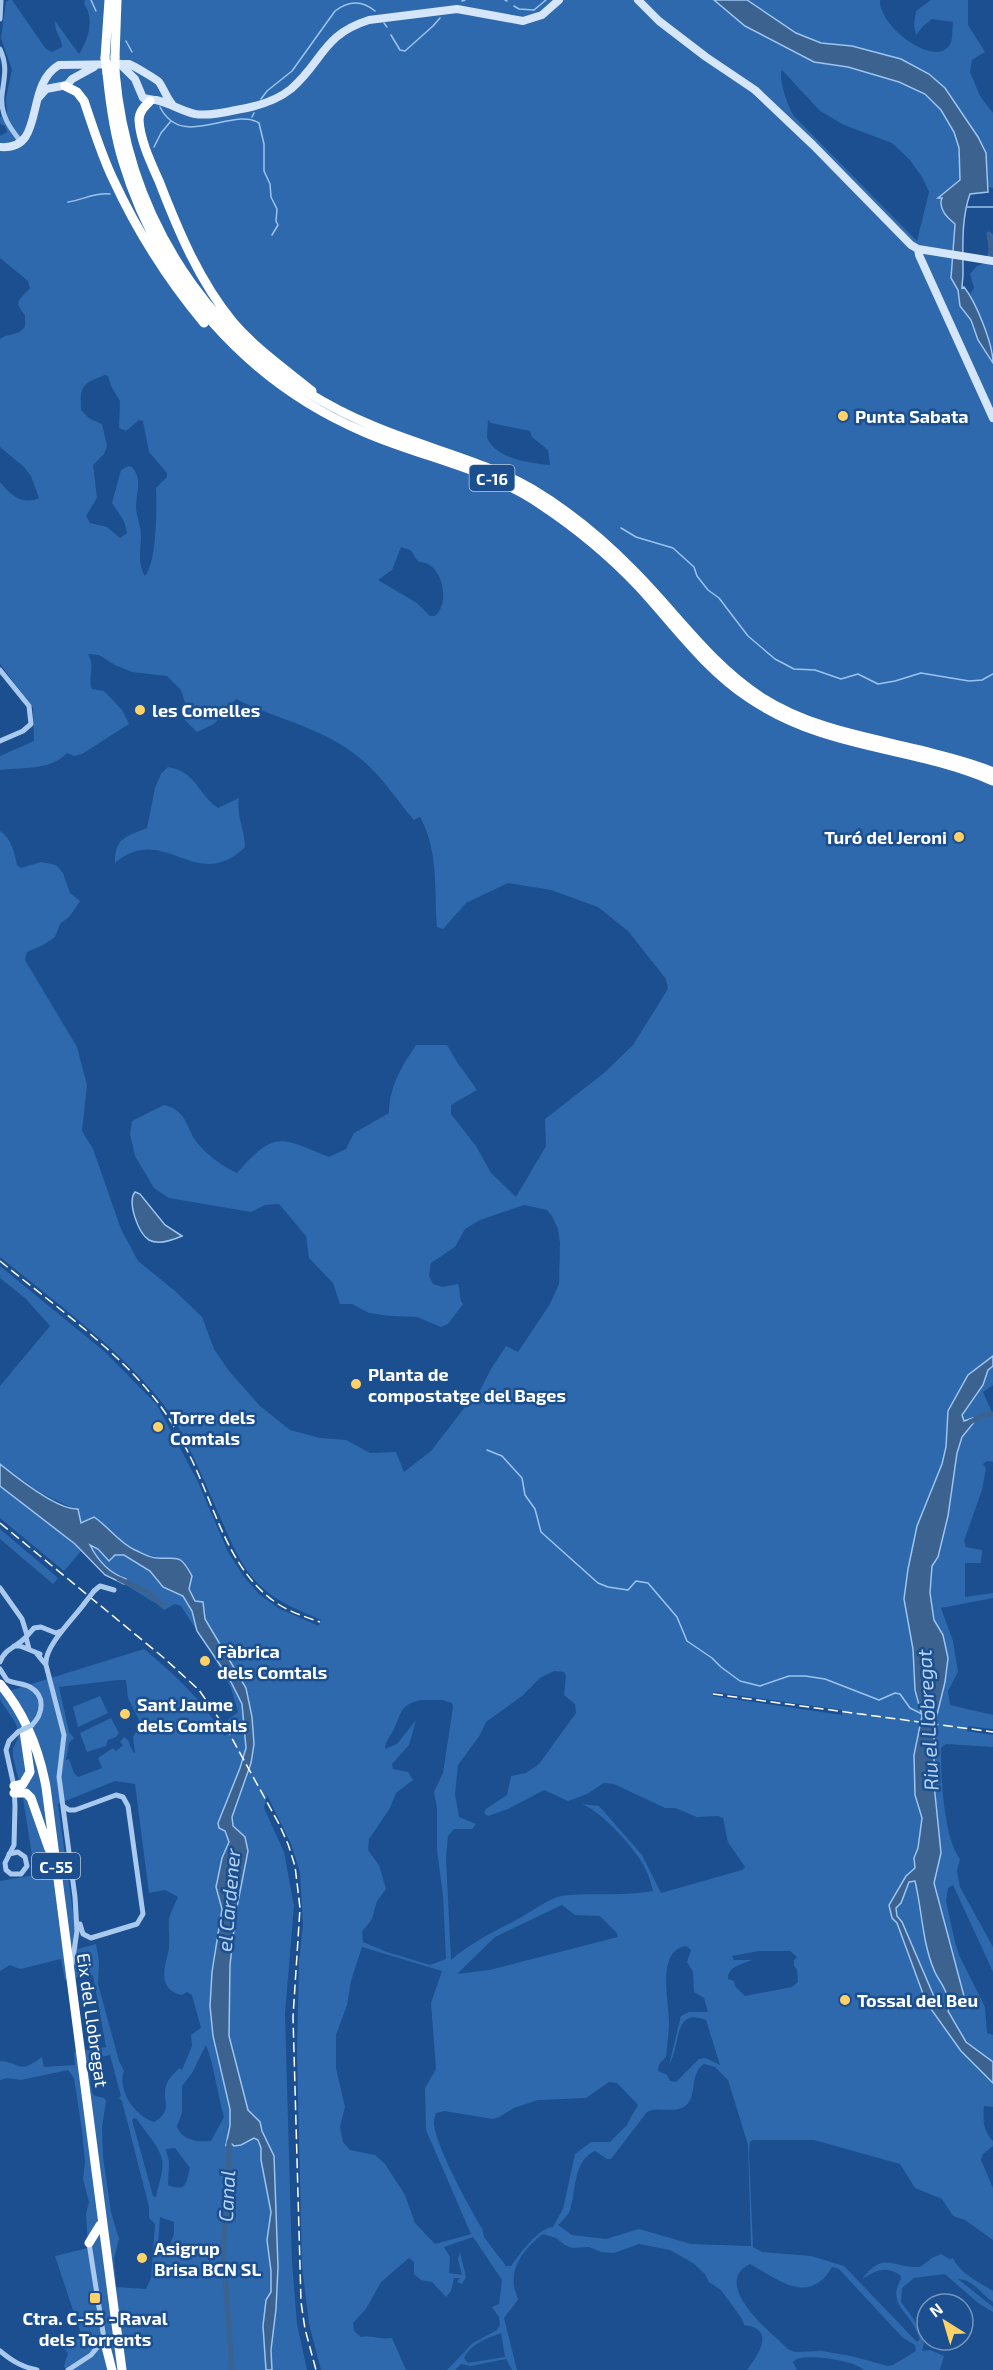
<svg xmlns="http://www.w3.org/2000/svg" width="993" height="2370" font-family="'Exo 2',sans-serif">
<rect width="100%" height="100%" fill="#1b4f8f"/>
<path fill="#2e69ad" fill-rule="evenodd" d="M9 0H12L46 49 52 52 62 47C62 37 54 32 55 21L79 54C88 41 95 18 84 4L85 0H714L745 26 814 62 848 67 899 82 925 94 941 110 954 132 959 148 960 180 942 197 940 203 948 219 954 224 951 278 958 290 960 306 971 320 978 340 993 363V1356L968 1375 948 1411 946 1447 942 1464 917 1526 908 1569 904 1599 913 1649 915 1690 922 1716 914 1755 915 1795 922 1818 918 1848 914 1858 915 1868 906 1876 889 1905 892 1918 897 1923 926 2002 961 2051 993 2083V2107L984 2106C983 2121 983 2130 993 2141V2146L983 2154 981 2160 993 2188V2240L965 2220 953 2216 942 2199 915 2188 900 2164 814 2140H753L750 2142 749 2153 753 2247 762 2252 811 2256 844 2266 917 2342 920 2339C917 2333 915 2327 911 2321 900 2307 890 2298 901 2279L900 2275C884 2265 876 2271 862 2279 884 2250 892 2268 920 2267L932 2258 941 2254 950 2259 953 2258C960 2274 979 2282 993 2291V2302C981 2294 974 2280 958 2279L993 2307V2312L978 2303 945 2274 914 2278 902 2288 901 2302 913 2318 922 2335 927 2331 922 2351 930 2350 944 2356 940 2370H864C856 2361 806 2353 795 2360L793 2362 797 2370H747C754 2360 774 2335 753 2327 750 2326 747 2326 744 2325L742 2319 721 2290 709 2282 705 2274 693 2263 670 2250 639 2244 614 2253 601 2252 589 2247 572 2248 565 2245 556 2238 543 2234C527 2246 511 2264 514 2286 515 2291 517 2295 518 2300L504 2318 517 2370H512L506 2359 471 2366 461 2364 455 2370H447L473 2343 497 2330 500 2325 499 2317 492 2307 499 2304 502 2280 473 2237 444 2247 450 2257 449 2273 462 2275 458 2259 460 2252 466 2277 462 2284 457 2282 460 2278H454L451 2291 446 2297 432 2282 421 2280 414 2274V2262L409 2258 381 2282 366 2309 353 2323 354 2331 361 2337C372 2335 382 2340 392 2338L406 2370H321L309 2324 302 2266 297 2052 299 1961 303 1925 300 1872 291 1844 267 1795 264 1808 284 1852 294 1906 285 2013 292 2262 297 2324 307 2370H272L271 2350 276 2309 278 2267 274 2156 262 2131 260 2122 248 2111 229 2036 230 1965 236 1912 248 1851 231 1822 233 1813 251 1763 246 1688 205 1619 204 1606 195 1602 189 1589 191 1576 181 1561C158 1557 136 1556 118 1540 109 1532 104 1523 94 1517L81 1523 74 1509 41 1493 0 1464V1386L50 1326 26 1299 0 1278V1266L105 1352 157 1405 197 1480 228 1552 244 1577 260 1595 280 1609 319 1626 321 1620C302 1611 281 1604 265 1590 244 1573 232 1545 222 1521 205 1484 185 1431 160 1400 114 1344 55 1302 0 1257V831C12 839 14 852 17 865L21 868 41 862 56 865 63 873 70 893 80 901 70 916 60 924 55 937 43 945 27 952 25 960 77 1047 87 1085 82 1131 93 1149 121 1229 138 1261 175 1291 202 1317 214 1349 229 1371 260 1406 290 1430 320 1438 346 1440 370 1453 396 1452 404 1472 431 1451 465 1407 474 1402 491 1369 506 1346 518 1352 550 1304 559 1284 560 1243 558 1229 552 1216 547 1210 524 1205 480 1220 465 1229 455 1247 431 1263 429 1275 433 1284 442 1287 458 1284C461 1291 458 1297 463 1304L448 1324 441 1327 417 1317 390 1316 369 1313 352 1304H340L333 1283 309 1258 306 1236 279 1204 265 1205 251 1212 169 1198 154 1188 135 1156 130 1134 132 1121 164 1105C189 1111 185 1129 199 1145 209 1157 224 1167 237 1173 275 1130 280 1137 329 1157L346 1149 354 1133 389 1113C389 1087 402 1066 416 1045H447L457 1062 477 1090 451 1105V1114L476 1146 491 1173 516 1197 546 1146 545 1119 604 1073 633 1045 668 989 666 979 628 931 598 907 551 890 508 883 466 903 443 929 437 927C434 890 439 851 420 817L414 820C395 798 380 773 356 755 320 727 276 719 236 699L214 724 197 732 183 718 186 706 181 690 167 676 132 672 115 665 99 655 88 654C96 668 87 676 92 689L104 691 122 710 129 724 82 754 74 756 67 753C50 771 22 767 0 770V756L34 741 33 708 0 664V482C10 494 22 506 39 498L31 476 24 467 0 447V339C8 333 18 336 25 327V316L18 305 19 300 30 288 28 281 0 258V136L7 132 5 126 0 124V117L7 114 6 98 12 70 1 38 6 2ZM782 70 820 111 844 125 892 143 909 159 922 177 929 192 917 241 794 116C788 107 778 79 782 70ZM105 375 108 376 111 386 120 401 119 428 126 431 139 420 143 421 149 452 167 473V477L156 488C157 507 157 562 145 576 137 563 141 549 141 535 141 526 136 516 136 507 136 492 143 480 132 467L128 466 121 470 112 503 124 521 127 533 120 538 107 527 90 523 86 516 97 498 93 465 104 454 107 446 102 424 90 419 81 410C80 385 82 384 105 375ZM488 420 491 423 530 431 532 437 548 450 550 465C529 463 497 459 487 438ZM401 547 410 550C414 553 415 559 418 561 421 563 425 562 428 564 444 573 449 604 435 616H430L417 603 378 580 392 570ZM554 1671 564 1672 566 1676 564 1695 575 1704 576 1713 539 1764 526 1773 511 1776 507 1795 486 1809 484 1813 488 1816 508 1809 544 1790 568 1801 587 1794 604 1783 614 1784 665 1808H675L697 1817 718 1816 723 1818 728 1842 745 1867 742 1870 661 1893 642 1855 599 1806 582 1804C602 1812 635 1848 645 1868 649 1875 651 1884 653 1891 625 1896 597 1893 569 1895 551 1896 538 1908 523 1916 498 1930 473 1941 451 1960L446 1858 448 1836 454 1829H472L476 1824 459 1817 455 1794 458 1765 480 1735 486 1722 522 1696 540 1678ZM714 1692 842 1710V1715L713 1696ZM422 1700H442L452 1703 453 1707 443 1773 434 1792 437 1808V1850L443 1896 446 1959 430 1965 387 1952 363 1942 362 1932 372 1919 377 1901 386 1889 379 1865 368 1850 369 1839 390 1808 396 1793 413 1780 408 1772 393 1769 392 1764 409 1745 416 1720 397 1744 385 1749C385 1743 389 1737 393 1731 401 1715 399 1704 422 1700ZM562 1905 575 1915 600 1916 616 1932 618 1937 489 1970 457 1974 495 1937ZM686 1946 691 1950 687 1962 693 1972 694 1992 704 1998 708 2012H689L681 2016 669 2065C681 2045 673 2007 706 2020L720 2065 706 2058 699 2059 676 2082 670 2081 667 2075 658 2071 659 2064 666 2057C667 2045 669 2034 669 2023 669 2002 656 1950 686 1946ZM362 1947 442 1971 431 2003 436 2069 425 2088 426 2130 471 2234 468 2235 435 2244 415 2223 405 2195 385 2164 375 2155 350 2150 343 2142 340 2127 345 2107 336 2068V2035L347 2005 351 1981ZM759 1951H790L797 1957 794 1960V1966L797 1970 798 1982 792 1987 745 1996 735 1986 734 1981 728 1979C727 1967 742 1964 752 1960H734L732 1956ZM704 2064 715 2067 728 2080 748 2145 751 2246 691 2244 639 2229 606 2239 572 2235 558 2225C562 2221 568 2216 570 2210 576 2192 573 2160 595 2151L607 2159H611L647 2112C658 2106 675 2114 685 2106 698 2097 689 2073 704 2064ZM609 2082 617 2083 638 2105 626 2126 610 2142H591L575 2154 563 2209 553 2227C539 2227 519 2255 511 2266H506L484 2237 482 2228C471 2211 433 2141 434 2122 434 2119 435 2116 436 2113L444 2111 493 2119 499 2117 514 2108 538 2100 586 2098ZM750 2264C777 2279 809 2307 832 2267L839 2269 903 2338 915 2345 916 2351 893 2365 888 2366 851 2356 822 2351 795 2352 788 2349C771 2333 710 2284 750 2264ZM501 2333 505 2357 468 2363 464 2358C472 2343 486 2339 501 2333Z
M747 0H880C878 27 939 72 951 42 953 36 952 28 953 22L932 19 923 26 916 35 914 25 916 11 931 0H968V25L985 52 972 60 970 72 980 96 993 113V188L988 187 986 153 961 110 875 53 852 46 821 43 796 33Z
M992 233 993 235V353L988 336 970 294 974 288 970 274 977 266 985 263 989 249 987 234Z
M168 767C196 771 199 796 218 808L239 798C236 816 245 830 245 847 196 895 164 821 115 863 115 837 126 837 147 828L155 788 161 774Z
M993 1366V1385L983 1392 993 1415V1462L987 1461 983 1464 986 1468 982 1490 964 1541 966 1547 982 1550 981 1563H965V1597L993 1593V1598L941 1608 953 1641 958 1672 948 1691 950 1705 993 1715V1729L968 1726 967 1731 993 1735V1747L946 1744 941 1748C941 1776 943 1836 960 1859L957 1871 960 1887 993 1947V1972L953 1885 948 1888 946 1901 955 1942 959 1955 985 2007 987 2033 993 2035V2062L966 2042 948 2011 951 2001 963 1990 934 1883 941 1853 934 1784V1727L943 1635 934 1620 930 1593 932 1566 938 1557 948 1516 957 1453 962 1437 975 1421H964L962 1415 983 1385 988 1370Z
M0 1486 75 1544 81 1551 64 1571 0 1518Z
M0 1529 58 1578 53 1584 0 1539Z
M89 1544 98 1549 110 1560 115 1555H124L150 1571 161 1583 183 1596 192 1611 197 1631 181 1606 175 1604 164 1610 157 1604 124 1584 126 1579C108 1572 99 1560 89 1544Z
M144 1649C178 1678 201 1698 224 1736L232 1731 226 1721 238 1712 231 1688 211 1653C223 1669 237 1687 243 1706 254 1746 234 1792 224 1831L229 1843 222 1858 216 1883 222 1909 212 1972 210 2006 213 2036 230 2109V2126L227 2144 230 2142 241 2145 253 2138 258 2140 261 2148V2161L271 2212 267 2240 271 2271V2292L266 2300 263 2326 266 2370H66L64 2366 68 2353 64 2348 56 2344 81 2334 55 2256 88 2248 86 2214 89 2202 83 2179 85 2162 82 2131 74 2078 68 2070 21 2080 7 2078 0 2080V2061C24 2063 17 2075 42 2057L44 2067 75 2065 74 2052 106 2047 93 1975 65 1980 61 1959 20 1969 10 1965 0 1971V1881L35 1875 23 1798 13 1757V1748L18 1739 17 1727 15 1722 0 1700V1680L9 1691ZM118 1680H126L128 1698 141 1724 133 1737 135 1753 133 1752 128 1740 124 1737 120 1742 123 1745 116 1751 113 1748 98 1758 102 1768 78 1777 74 1773 69 1759 66 1760 69 1743 74 1738 69 1732 59 1687ZM115 1781 135 1784 149 1893 165 1890 178 1897C175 1904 171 1911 169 1919 168 1929 170 1938 169 1948 166 1965 155 1989 182 1995L187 1992 192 1995 201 2028 191 2035 192 2046 182 2070 179 2068C175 2073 169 2078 167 2083 160 2099 175 2110 154 2122 135 2116 117 2091 124 2071L119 2061 98 1984 99 1961 96 1944 78 1949 58 1804ZM206 2045C215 2068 217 2093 224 2117L211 2141C198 2142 182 2141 177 2126L182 2113V2086L192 2073ZM110 2055 121 2096 119 2098 122 2101 149 2207V2218L155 2224 151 2278 146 2289 116 2287 114 2259 119 2239 111 2212 103 2157 102 2127 106 2101 104 2098 95 2096 92 2093 88 2064 95 2058ZM134 2118 137 2119C144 2131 160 2146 162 2160 164 2172 158 2185 156 2197L153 2196 132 2120ZM175 2148 190 2168C186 2184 186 2192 168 2185L169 2162 166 2149ZM160 2217 174 2222V2234L169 2247 158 2246Z
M100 1696 108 1713 78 1727 73 1707Z
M111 1718 119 1733 116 1737 108 1740 106 1746 87 1752 80 1733Z
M915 1881C920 1911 922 1941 934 1970 939 1983 954 1995 943 2008H939C926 1985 917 1959 907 1933 903 1924 897 1918 896 1908L901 1903 909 1882Z"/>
<path fill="#3c6290" stroke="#9cc4f0" stroke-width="1.5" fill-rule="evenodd" d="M714 0H747L796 33 821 43 852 46 901 59 929 74 945 88 978 137 986 153 988 192 970 194C961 219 963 248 963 274 963 279 962 283 962 288L964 287C976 302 993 344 993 363L978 340 971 320 960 306 958 290 951 278 955 224C946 217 938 208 942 198H938L960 180 959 148 954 132 941 110 925 94 899 82 848 67 814 62 745 26Z
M135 1192 140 1194 165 1225 182 1236C173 1240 158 1245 149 1240 138 1233 127 1202 135 1192Z
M993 1356V1366L988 1370 983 1385 962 1415 964 1421 973 1418 975 1421 962 1437 957 1453 948 1516 938 1557 932 1566 930 1593 934 1620 943 1635 948 1658 945 1682 934 1727V1784L941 1853 934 1883 964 1996 951 2001 948 2011 966 2042 993 2062V2083L961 2051 926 2002 897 1923 892 1918 889 1905 906 1876 915 1868 914 1858 918 1848 922 1818 915 1795 914 1755 922 1716 915 1690 913 1649 904 1599 908 1569 917 1526 942 1464 946 1447 948 1411 968 1375ZM915 1881C922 1910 922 1941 934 1970 939 1983 954 1995 943 2008H939L902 1922 897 1916 896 1908 901 1903 909 1882Z
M0 1464C16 1477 58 1510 78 1509L81 1523 94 1517C109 1527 118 1542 135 1550 142 1553 149 1558 157 1558 178 1560 179 1552 192 1576L189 1589 195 1601 203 1602 205 1619 246 1688 252 1717 254 1744 251 1763 232 1817 233 1826 245 1837 248 1851 236 1912 230 1965 229 2036 248 2110 260 2122 262 2131 274 2156 278 2267 276 2309 271 2350 272 2370H266L263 2326 266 2300 271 2292V2271L267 2240 271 2212 261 2160V2148L258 2140 254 2138 241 2145 234 2146 230 2142 226 2145 230 2126V2109L213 2036 210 2006 212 1972 222 1909 216 1887 222 1858 229 1842 225 1831 219 1828 218 1823 240 1768 246 1748 242 1704 229 1678 197 1631 192 1611 183 1596 163 1587 150 1571 124 1555H115L109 1561 98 1549 90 1545C98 1561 109 1573 126 1579L124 1584 105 1575 75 1544 0 1486Z"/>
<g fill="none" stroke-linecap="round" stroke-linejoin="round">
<path stroke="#9cc4f0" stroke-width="1.5" d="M91 0 96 11
M505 0 507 1
M462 1 465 0
M514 6 519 9 534 10 546 0
M384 23 387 27
M391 35 400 50 405 51 433 26 440 18
M126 41 132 52
M261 99 267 91 292 71 335 11C348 1 362 0 375 11
M160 107C182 151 233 106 259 123L264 144V171L270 184 271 197 277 209 276 221 278 225 272 235
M252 117 254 113
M154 147 161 133 171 121
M68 202C83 200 95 192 110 194
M967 207H993
M621 528 636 537 673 548 694 567 697 576 708 590 719 598 748 636 775 659 794 669 815 670 841 679 858 674 878 684 895 681 921 673 969 681 982 680 993 674
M487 1450 502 1456 522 1478 525 1495 535 1509 541 1532 598 1583 608 1587 628 1590 636 1581 648 1583 677 1617 687 1641 712 1658 721 1667 740 1681 760 1686 789 1676H805L825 1679 879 1700 895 1693 900 1694 910 1708 922 1714"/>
<path stroke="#3c6290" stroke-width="5" d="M989 234 993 261
M970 1422 985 1415 993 1414
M119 1579 145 1591 163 1605
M231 2138 229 2143 228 2195 223 2247 232 2370"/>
<path stroke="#a9c9ee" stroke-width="5" d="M0 19 1 0
M0 49C8 67 4 77 2 95 0 115 10 128 21 142
M0 670 29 706 31 724 23 731 0 741
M0 1588 22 1619 27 1635
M94 1591 100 1586 114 1590
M14 1646H20L40 1654
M29 1649 26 1637 34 1628 41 1627 56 1633 61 1631
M37 1654 46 1665 64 1735 59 1777 75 1897 77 1931 72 1964
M0 1662C5 1648 17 1647 26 1637
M46 1663C45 1646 73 1619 84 1604
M0 1669 7 1680C15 1684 23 1683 30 1687 46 1696 43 1714 32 1725
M63 1806 69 1810H75L116 1795 123 1797 128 1806 143 1914 137 1924 91 1938 83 1934 80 1924
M9 1854 18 1852 25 1857 27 1866 21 1874H11L6 1870 5 1863 14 1845 15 1806 14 1786 6 1750 9 1741 18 1732
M0 2351C12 2361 22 2367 37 2370
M68 2370 91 2355 104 2339 89 2243"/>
<path stroke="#d6e6fa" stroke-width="8" d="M638 0 659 21 706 57 755 90 813 145 911 245 918 249 993 261
M120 64 135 79 143 98 154 100
M39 97 46 89 67 85 72 79 94 67
M156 100C170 103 181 111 195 114 208 116 223 113 236 110 255 107 276 101 291 89 324 60 322 35 369 20L457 9 523 21 542 15 559 0
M0 147C47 151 23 86 59 65L129 64C134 66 156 79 159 82 164 89 166 97 172 104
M918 249 919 255 993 418"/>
<path stroke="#fff" stroke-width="9" d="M115 57 117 0
M105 58 109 0
M115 72C129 231 223 363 371 425 424 448 482 460 532 489 569 511 604 540 634 571 676 613 710 664 761 697 814 731 876 738 936 754 955 759 975 764 993 772
M107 73C110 103 114 133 123 162 159 282 248 383 364 432 419 456 481 467 532 499 571 524 607 553 639 587 674 625 705 669 749 698 828 751 910 745 993 781
M65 86 77 92 84 101C93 127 101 154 113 179 137 231 168 280 204 323
M150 101C144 107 139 112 139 120 140 140 151 163 159 181 178 230 199 281 233 322 255 348 285 369 312 391
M0 1684C25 1714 39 1749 46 1787L122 2370
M14 1786 23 1784 30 1772 24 1731
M14 1793H26L31 1798 49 1849
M89 2243 100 2225
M104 2339 112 2370"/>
<path stroke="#fff" stroke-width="1.5" stroke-dasharray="10 4.5" stroke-linecap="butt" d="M0 1261C52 1304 118 1350 159 1404 176 1427 191 1456 202 1483 221 1528 236 1576 278 1604 290 1612 306 1617 320 1622
M0 1523 164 1658 199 1690 229 1733 279 1824 288 1844 295 1866 300 1908 293 2017 301 2302 305 2329 316 2370
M713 1694 993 1732"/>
<path stroke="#a9c9ee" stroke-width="5" d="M84 1604 94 1591
M18 1732 32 1725"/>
<path stroke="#fff" stroke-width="9" d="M115 57V72
M105 58 107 73"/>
</g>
<g fill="#ffd166" stroke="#1b4f8f" stroke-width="2">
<circle cx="843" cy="416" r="6"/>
<circle cx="140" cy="710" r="6"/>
<circle cx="959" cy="837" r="6"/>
<circle cx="356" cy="1384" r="6"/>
<circle cx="158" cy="1427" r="6"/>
<circle cx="205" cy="1661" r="6"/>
<circle cx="125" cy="1714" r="6"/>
<circle cx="845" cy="2000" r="6"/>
<circle cx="142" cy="2258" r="6"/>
<rect x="89" y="2292" width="12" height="12" rx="3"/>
</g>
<g text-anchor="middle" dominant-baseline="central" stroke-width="5" stroke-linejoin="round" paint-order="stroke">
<g fill="#1b4f8f" stroke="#bbcadd" stroke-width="1.5">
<rect x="469.5" y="465" width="45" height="26" rx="4.5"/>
<rect x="32" y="1853" width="48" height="26" rx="4.5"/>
</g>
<g font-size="16" font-weight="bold" fill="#fff">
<text x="492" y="478">C-16</text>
<text x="56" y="1866">C-55</text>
</g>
<g font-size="18" font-weight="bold" fill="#fff" stroke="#1b4f8f" text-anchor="start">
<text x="855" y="416">Punta Sabata</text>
<text x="152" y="710">les Comelles</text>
<text x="947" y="837" text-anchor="end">Turó del Jeroni</text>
<text x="368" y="1374">Planta de<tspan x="368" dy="21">compostatge del Bages</tspan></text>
<text x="170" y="1417">Torre dels<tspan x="170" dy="21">Comtals</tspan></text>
<text x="217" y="1651">Fàbrica<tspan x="217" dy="21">dels Comtals</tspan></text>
<text x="137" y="1704">Sant Jaume<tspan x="137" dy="21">dels Comtals</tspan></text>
<text x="857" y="2000">Tossal del Beu</text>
<text x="154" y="2248">Asigrup<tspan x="154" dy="21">Brisa BCN SL</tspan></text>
<text x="95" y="2318" text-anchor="middle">Ctra. C-55 - Raval<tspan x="95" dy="21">dels Torrents</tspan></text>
</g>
<g font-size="18" fill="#fff" stroke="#1b4f8f">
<text transform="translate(93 2020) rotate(82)">Eix del Llobregat</text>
</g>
<g font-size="20" font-style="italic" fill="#b5d3f5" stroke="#1b4f8f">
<text transform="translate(927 1720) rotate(-93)">Riu el Llobregat</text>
<text transform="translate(228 1900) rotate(-85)">el Cardener</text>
<text transform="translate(226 2196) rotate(-87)">Canal</text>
</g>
</g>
<g transform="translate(945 2322) rotate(323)"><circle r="28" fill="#1b4f8f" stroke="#7695bc" stroke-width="1.5"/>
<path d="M0-4.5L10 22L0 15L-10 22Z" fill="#ffd166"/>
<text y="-9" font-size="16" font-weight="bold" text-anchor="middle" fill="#ffffff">N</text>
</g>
</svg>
